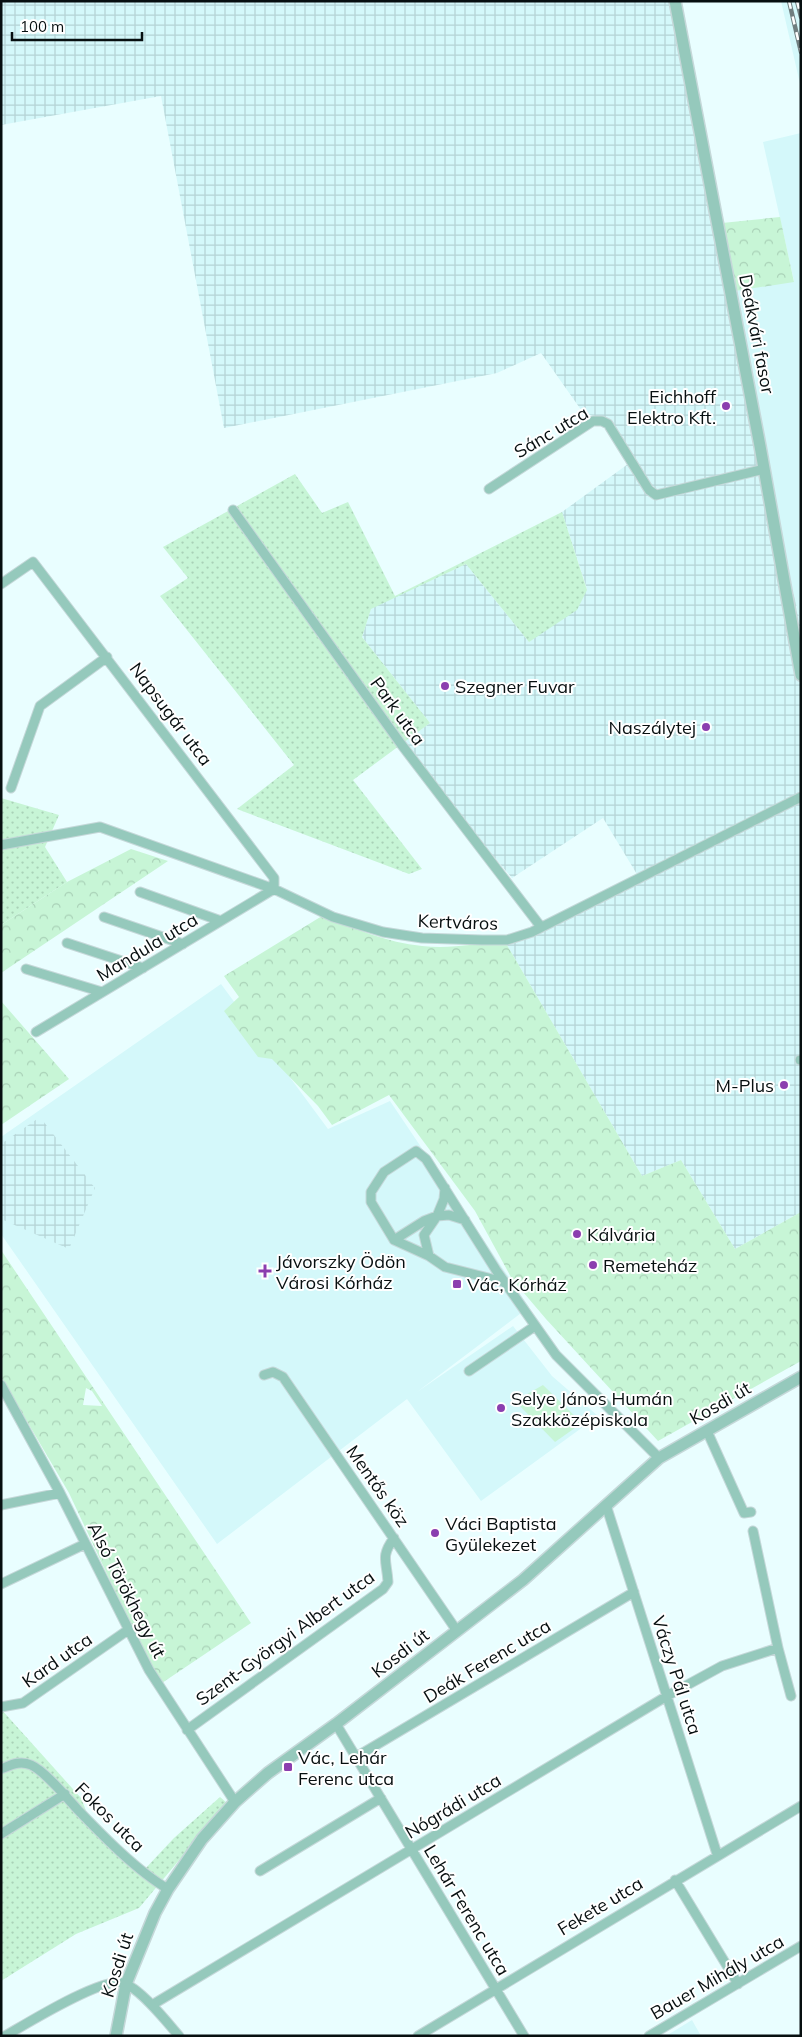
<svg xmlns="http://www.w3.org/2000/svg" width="802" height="2037" font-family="Mulish,sans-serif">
<defs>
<pattern id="industrial-grid" width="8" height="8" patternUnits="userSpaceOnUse" patternTransform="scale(1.25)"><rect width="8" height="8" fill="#d4f8fa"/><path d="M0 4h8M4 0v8" fill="none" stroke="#b4d3d5"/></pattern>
<pattern id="grass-dots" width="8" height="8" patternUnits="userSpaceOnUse" patternTransform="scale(1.25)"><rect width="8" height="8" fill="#c7f5d6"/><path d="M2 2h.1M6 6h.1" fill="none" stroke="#a9d1b7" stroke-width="1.8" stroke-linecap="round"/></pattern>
<pattern id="forest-crowns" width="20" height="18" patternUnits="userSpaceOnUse" patternTransform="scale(1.25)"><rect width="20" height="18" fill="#c7f5d6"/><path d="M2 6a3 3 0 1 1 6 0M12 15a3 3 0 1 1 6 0" fill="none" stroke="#a9d1b7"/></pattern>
</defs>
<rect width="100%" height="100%" fill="#e9feff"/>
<path fill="#d4f8fa" d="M781 1H801V88Z
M801 133V625L764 469 728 292 794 281 763 142Z
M221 984 328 1129 390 1101 529 1307 417 1392 513 1326 552 1376 598 1416 481 1501 407 1399 217 1544 1 1234V1137Z
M692 2020 701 2036H666Z"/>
<path fill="url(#industrial-grid)" d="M1 1H680L764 469 801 625V1212L735 1249 681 1160 642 1176 504 940 641 881 603 818 512 878 399 745 430 723 362 637 371 608 466 564 529 642 587 589 562 512 628 464 601 417 584 414 541 353 497 373 224 428 161 96 1 125Z
M40 1117 95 1188 69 1249 1 1219V1144Z"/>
<path fill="url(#grass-dots)" d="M295 474 322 513 348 502 395 596 562 512 587 590 577 610 529 642 466 564 371 609 362 637 430 723 353 780 422 869 409 874 237 809 294 765 160 596 188 578 163 547Z
M1 798 59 815 45 847 67 882 1 925Z
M1 1709 81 1798 87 1813 144 1870 174 1838 220 1797 227 1803 139 1908 76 1934 1 1981Z"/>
<path fill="url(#forest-crowns)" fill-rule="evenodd" d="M780 217 794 282 735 291 722 223Z
M131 849 168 861 1 973V925L67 882Z
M322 916C355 928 387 943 422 946 450 949 477 944 504 940L642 1176 681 1160 735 1249 801 1212V1361L658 1441 546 1319 512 1279 475 1211 389 1095 332 1125 318 1106 272 1059 258 1057 224 1011 239 997 224 976Z
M1 1001 69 1079 1 1125Z
M1 1250 251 1623 159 1685 69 1493 1 1377ZM86 1388 92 1391 102 1406 83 1405Z"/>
<path fill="#c7f5d6" d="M543 1385 582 1423 555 1442 515 1401Z"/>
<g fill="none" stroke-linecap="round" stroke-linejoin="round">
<defs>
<path id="minor" d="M489 489 593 421H602L608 424 649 490 656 495 764 469
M233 510 401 744 541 927
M1 584 33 562 274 878V889
M11 788 40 706 107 657
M1 845 100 827 274 889 333 917 383 932 422 938 482 940H507L532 932 801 797
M140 892 221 921
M104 917 183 944
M67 943 143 968
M26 969 102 992
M36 1032 274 889
M800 1060H801
M465 1220 449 1215 437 1216 424 1235 429 1256 445 1267 504 1282
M394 1240 424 1221 437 1216 444 1199 445 1188
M429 1256 394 1240 371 1202V1192L384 1172 416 1151 426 1159 496 1270 556 1355 659 1458
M469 1371 535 1326
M264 1375 273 1372 283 1377 457 1631
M1 1385 60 1493 149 1670 235 1802
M707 1431 744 1513 751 1512
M1 1505 60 1493
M606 1505 717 1854
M753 1531 778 1648 791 1696
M1 1584 85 1544
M1 1707 23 1703 128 1630
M336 1724 524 2036
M187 1730 383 1589 388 1582C387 1561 380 1557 394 1538
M356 1757 634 1592
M1 1769C11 1765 20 1760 31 1765 45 1771 67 1798 78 1810 103 1836 137 1871 168 1889
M1 1834 65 1794
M260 1871 381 1798
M675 1880 738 1984
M152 2005 667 1696 722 1666 778 1648
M5 2036C26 2024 103 1976 123 1983 140 1988 167 2022 179 2036
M418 2036 801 1806
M649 2036 801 1946"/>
<path id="tertiary" d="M675 1 760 446 801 675
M116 2036 126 1984 155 1913 168 1889 202 1839 235 1802 268 1773 336 1724 523 1580 659 1458 801 1377"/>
</defs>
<use href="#minor" stroke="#c5d8d9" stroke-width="11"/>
<use href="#tertiary" stroke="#c5d8d9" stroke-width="14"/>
<use href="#minor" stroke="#95c9bc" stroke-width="9"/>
<use href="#tertiary" stroke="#95c9bc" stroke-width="11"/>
<defs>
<path id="rail" d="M789 1 801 52
M797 1 801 17"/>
</defs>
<use href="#rail" stroke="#707e7f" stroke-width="4.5"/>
<use href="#rail" stroke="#fff" stroke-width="2.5" stroke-dasharray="8" stroke-linecap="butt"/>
</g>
<g fill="#8b3eaf" stroke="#fff" stroke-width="2">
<circle cx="726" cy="406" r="5"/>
<circle cx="445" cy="686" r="5"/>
<circle cx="706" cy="727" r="5"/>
<circle cx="784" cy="1085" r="5"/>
<circle cx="577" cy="1234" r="5"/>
<circle cx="593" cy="1265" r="5"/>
<path d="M262.5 1263.5h5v5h5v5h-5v5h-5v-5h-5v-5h5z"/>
<rect x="452" y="1279" width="10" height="10" rx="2.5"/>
<circle cx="501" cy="1408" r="5"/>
<circle cx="435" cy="1533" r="5"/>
<rect x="283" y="1762" width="10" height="10" rx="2.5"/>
</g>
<g text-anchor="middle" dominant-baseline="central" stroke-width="4" stroke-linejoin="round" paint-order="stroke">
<g font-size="18" fill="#070f10" stroke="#fff">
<text transform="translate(757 334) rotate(79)">Deákvári fasor</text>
<text transform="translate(551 432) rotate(-31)">Sánc utca</text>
<text transform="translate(398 711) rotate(54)">Park utca</text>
<text transform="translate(171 714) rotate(53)">Napsugár utca</text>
<text transform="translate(458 922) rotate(2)">Kertváros</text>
<text transform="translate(147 947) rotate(-31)">Mandula utca</text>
<text transform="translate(720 1403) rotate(-30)">Kosdi út</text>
<text transform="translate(378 1486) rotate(55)">Mentős köz</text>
<text transform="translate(127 1590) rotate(63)">Alsó Törökhegy út</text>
<text transform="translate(285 1638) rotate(-36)">Szent-Györgyi Albert utca</text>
<text transform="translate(400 1653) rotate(-38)">Kosdi út</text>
<text transform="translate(57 1660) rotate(-35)">Kard utca</text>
<text transform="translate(487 1661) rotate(-31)">Deák Ferenc utca</text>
<text transform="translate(677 1675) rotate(72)">Váczy Pál utca</text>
<text transform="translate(453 1806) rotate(-31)">Nógrádi utca</text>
<text transform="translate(110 1817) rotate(45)">Fokos utca</text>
<text transform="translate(600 1906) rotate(-31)">Fekete utca</text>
<text transform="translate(467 1910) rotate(59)">Lehár Ferenc utca</text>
<text transform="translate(117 1965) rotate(-72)">Kosdi út</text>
<text transform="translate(717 1977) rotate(-30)">Bauer Mihály utca</text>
</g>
<g font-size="18" fill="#070f10" stroke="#fff" text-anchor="start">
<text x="716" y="396" text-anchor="end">Eichhoff<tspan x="716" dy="21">Elektro Kft.</tspan></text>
<text x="455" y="686">Szegner Fuvar</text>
<text x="696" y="727" text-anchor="end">Naszálytej</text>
<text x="774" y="1085" text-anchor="end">M-Plus</text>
<text x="587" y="1234">Kálvária</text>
<text x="276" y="1261">Jávorszky Ödön<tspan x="276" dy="21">Városi Kórház</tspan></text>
<text x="603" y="1265">Remeteház</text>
<text x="467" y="1284">Vác, Kórház</text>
<text x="511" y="1398">Selye János Humán<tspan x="511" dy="21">Szakközépiskola</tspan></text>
<text x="445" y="1523">Váci Baptista<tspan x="445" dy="21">Gyülekezet</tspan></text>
<text x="298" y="1757">Vác, Lehár<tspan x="298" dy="21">Ferenc utca</tspan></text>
</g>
</g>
<rect width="802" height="2037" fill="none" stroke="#070f10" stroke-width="5"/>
<path d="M12 32v8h130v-8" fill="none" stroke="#070f10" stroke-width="2.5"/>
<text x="20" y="32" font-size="15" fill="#070f10" stroke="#ffffff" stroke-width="4" paint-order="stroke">100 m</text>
</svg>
